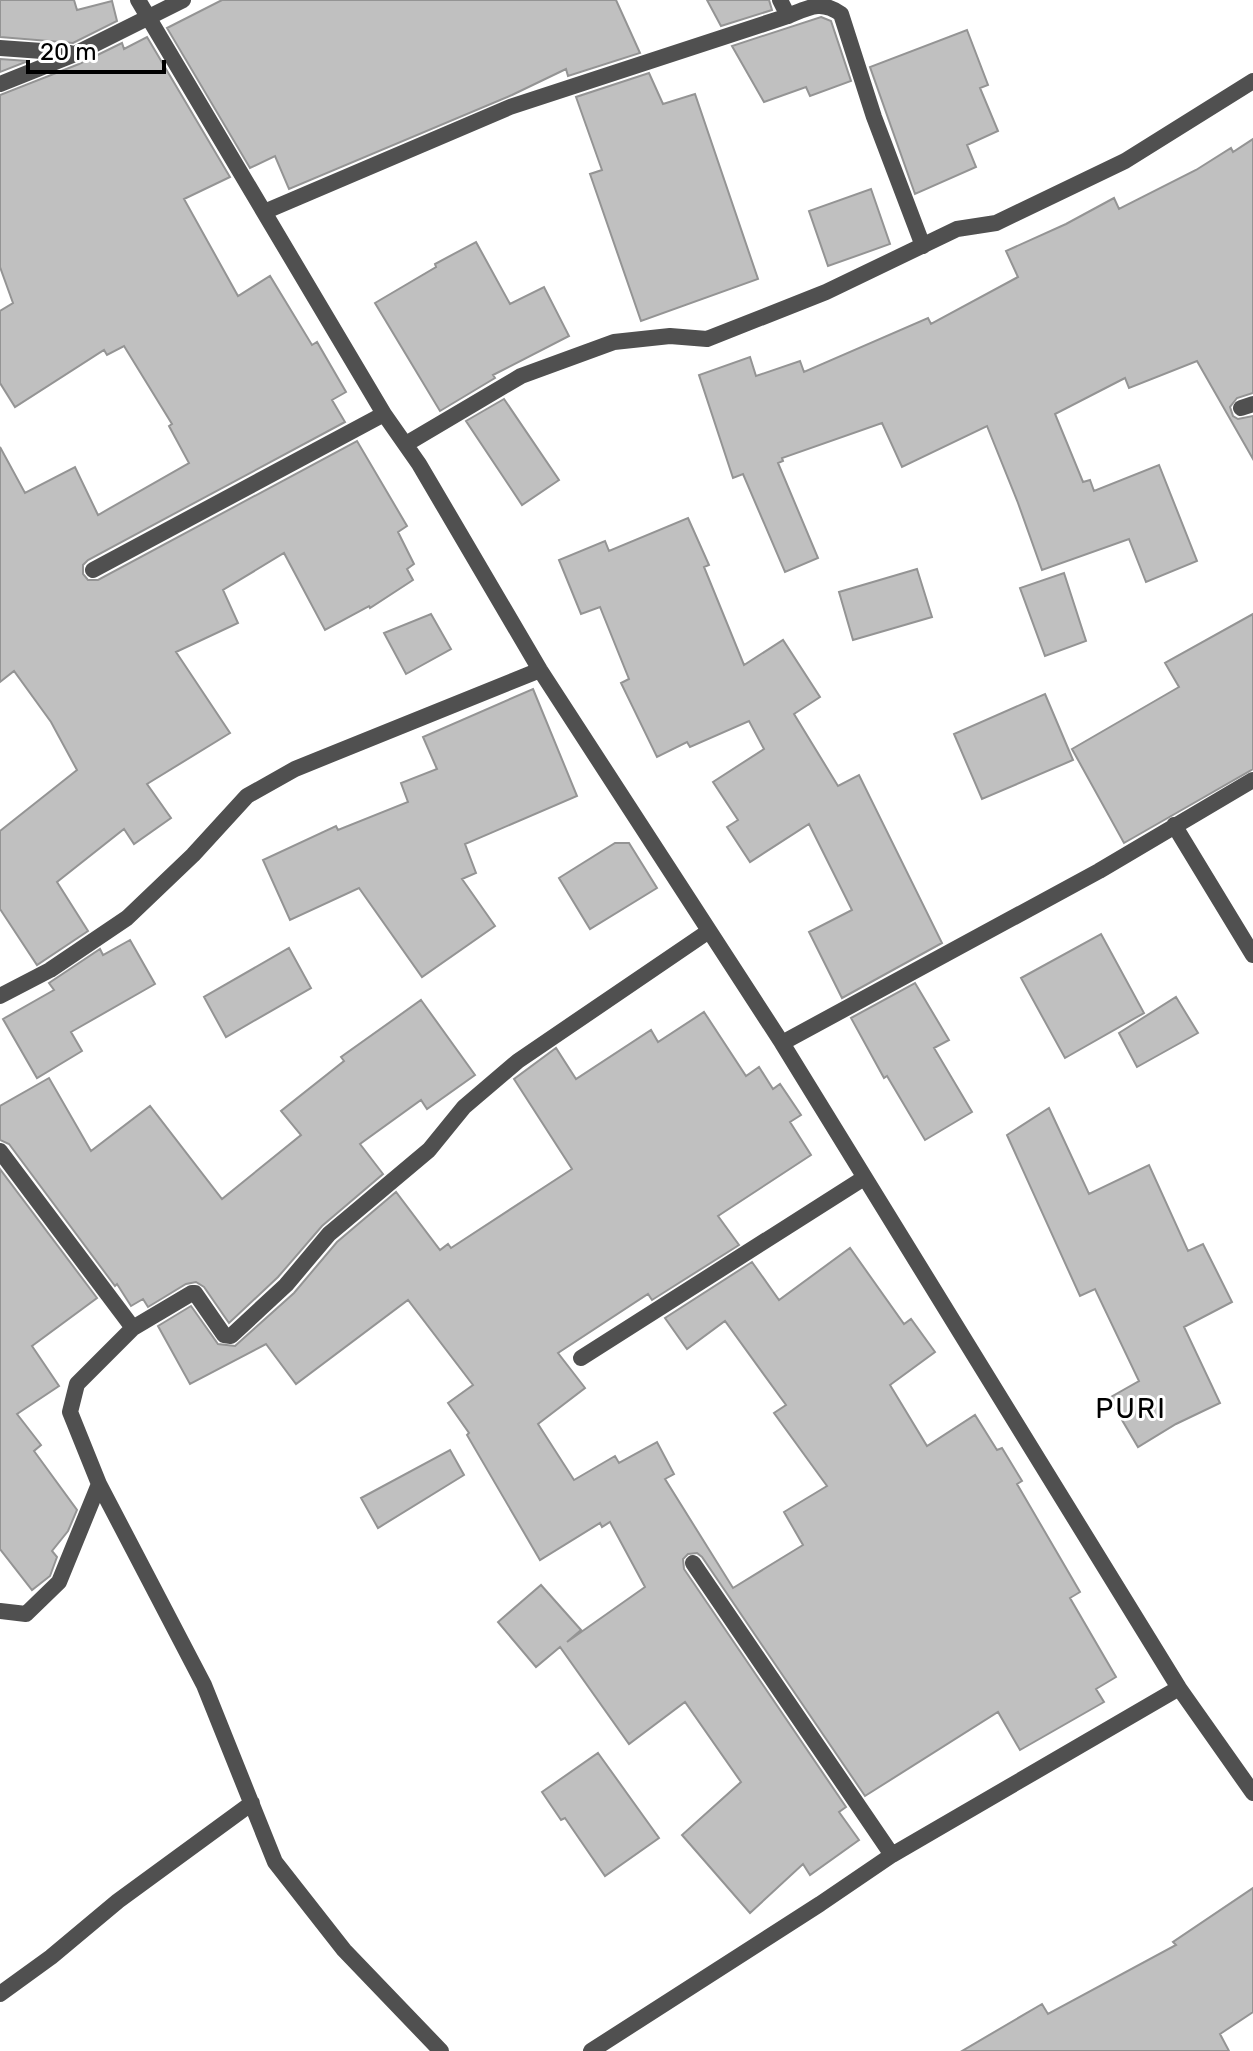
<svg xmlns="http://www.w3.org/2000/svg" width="1253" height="2051" font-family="Rubik,sans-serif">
<rect width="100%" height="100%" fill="#fff"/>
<path fill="#c0c0c0" stroke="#949494" stroke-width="2" d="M0 0H74L77 10 112 1 117 21 73 43 0 37Z
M222 0H616L640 53 568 76 566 69 512 95 289 189 275 156 250 168 167 28Z
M707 0H769L772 10 721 26Z
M821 17 831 21 851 81 810 96 806 87 764 102 732 46Z
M967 30 988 85 980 88 998 131 967 145 976 167 915 194 870 67Z
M147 37 230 177 184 199 238 296 270 276 312 345 317 342 346 392 332 400 345 422 88 560 83 565V574L88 580H98L357 441 407 526 398 532 414 564 407 569 413 580 370 608 369 606 325 630 284 553 223 590 238 623 176 652 230 733 147 784 171 818 134 844 124 829 57 882 88 931 37 965 0 909V831L77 770 51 722 14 671 0 682V447L25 493 75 467 98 515 189 463 169 426 172 424 124 346 107 355 104 350 15 407 0 383V311L13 303 0 267V95L79 64 122 43 124 49Z
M0 59 28 61 0 72Z
M649 73 663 104 695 94 758 279 641 321 590 174 602 170 576 97Z
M1253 139V393L1237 398 1230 407 1233 416 1238 419 1253 416V459L1197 361 1129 388 1125 378 1055 414 1083 482 1090 480 1094 491 1159 465 1197 561 1146 582 1129 539 1042 570 1018 503 987 426 902 467 882 423 782 458 783 461 778 463 818 558 785 572 743 474 733 478 699 375 750 357 756 376 800 361 804 372 928 318 931 324 1018 277 1006 251 1066 224 1114 198 1119 209 1196 170 1231 148 1233 152Z
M871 189 890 244 828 266 809 211Z
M476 242 510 304 544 287 569 336 493 375 495 378 440 411 375 303 436 267 435 264Z
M504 399 559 480 522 505 466 421Z
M688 518 709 565 704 567 744 665 783 640 820 697 794 714 838 786 859 775 942 943 842 998 809 932 852 910 809 824 750 862 727 827 738 820 713 782 764 749 749 721 690 747 687 742 657 757 621 683 629 679 600 607 581 614 559 560 605 541 609 551Z
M917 569 932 617 853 640 839 592Z
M1064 573 1086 641 1045 656 1020 588Z
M431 614 451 649 406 674 384 633Z
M1253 614V769L1124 843 1072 749 1179 687 1165 663Z
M533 689 577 796 465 844 476 873 462 879 495 926 422 977 359 888 290 920 263 860 336 826 338 830 408 802 401 783 437 769 423 737Z
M1045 694 1073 760 982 799 954 734Z
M615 843H629L657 888 590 929 559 878Z
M1101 934 1144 1013 1065 1058 1021 978Z
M130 940 155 984 71 1032 82 1051 37 1078 3 1019 54 990 49 983 100 949 103 955Z
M289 948 311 988 226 1037 204 997Z
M915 983 949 1040 934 1048 972 1112 925 1140 887 1076 884 1078 851 1018Z
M1176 997 1198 1033 1137 1067 1119 1033Z
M421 1000 475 1075 427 1109 421 1100 360 1144 383 1174 322 1226 278 1277 229 1323 204 1287 196 1282 186 1284 148 1307 143 1299 131 1306 117 1284 115 1286 9 1144 0 1140V1106L49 1078 91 1151 150 1106 222 1199 301 1135 281 1111 344 1061 341 1057Z
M704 1012 746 1076 759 1067 773 1089 780 1084 801 1115 790 1122 811 1155 718 1216 739 1245 652 1300 648 1294 558 1353 585 1388 538 1424 574 1480 615 1456 619 1463 657 1442 674 1474 665 1479 733 1588 803 1545 784 1512 827 1486 774 1413 786 1405 725 1321 687 1349 665 1318 752 1262 779 1300 850 1248 904 1324 911 1319 935 1352 890 1385 927 1446 975 1415 997 1450 1002 1448 1022 1481 1017 1484 1080 1592 1070 1598 1116 1677 1096 1689 1104 1702 1020 1750 998 1712 865 1796 702 1557 697 1553 688 1554 683 1559 684 1569 846 1807 839 1812 859 1840 810 1875 803 1864 750 1913 682 1835 741 1782 685 1702 629 1744 560 1647 536 1667 498 1622 541 1585 581 1630 567 1642 645 1587 610 1522 602 1527 600 1523 540 1560 467 1435 469 1433 448 1403 473 1385 408 1300 296 1384 266 1344 190 1384 158 1326 191 1306 218 1344 235 1346 294 1293 337 1242 396 1192 440 1250 448 1244 451 1248 572 1169 514 1079 556 1048 576 1079 651 1030 658 1042Z
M1049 1108 1089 1194 1149 1165 1188 1251 1203 1244 1232 1302 1184 1327 1220 1403 1176 1424 1138 1447 1109 1398 1139 1381 1095 1289 1080 1296 1007 1135Z
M0 1169 97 1298 32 1346 59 1386 17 1414 41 1445 34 1451 77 1510 68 1531 52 1551 57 1557 50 1576 32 1590 0 1549Z
M450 1450 464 1475 378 1528 361 1498Z
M598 1753 659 1838 605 1876 565 1818 561 1820 542 1792Z
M1253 1888V2012L1220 2034 1229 2051H962L1042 2004 1048 2014 1176 1945 1173 1942Z"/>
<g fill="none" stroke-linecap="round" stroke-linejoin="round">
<path stroke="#505050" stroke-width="16" d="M138 0 384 414 419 464 540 670 782 1043 1179 1688 1253 1793
M780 0 788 16C810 7 821 0 841 14L874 117 923 246
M0 48 70 53
M0 84 75 54 183 0
M264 212 510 107 788 16
M1241 408 1253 404
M406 444 521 376 614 342 670 336 707 339 826 292 957 229 996 223 1125 161 1253 81
M93 570 384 414
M1174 825 1253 955
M0 996 50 970 127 918 193 855 247 796 295 769 540 670
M782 1043 1099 871 1253 780
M0 1151 133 1328
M581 1358 864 1178
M693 1563 892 1855
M0 1611 26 1614 59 1582 99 1484
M0 1994 51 1957 118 1901 252 1803
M441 2051 344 1950 275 1862 204 1685 99 1484 70 1412 77 1384 133 1328 192 1293H195L224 1335 231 1336 286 1285 329 1234 429 1150 464 1107 518 1061 709 931
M591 2051 820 1904 892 1855 1179 1688"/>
</g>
<g text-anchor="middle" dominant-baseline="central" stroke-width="6" stroke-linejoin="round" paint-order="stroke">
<g font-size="28" letter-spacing="2" fill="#000" stroke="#fff">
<text x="1131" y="1408">PURI</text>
</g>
</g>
<path d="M28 60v12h136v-12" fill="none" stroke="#000000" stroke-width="4"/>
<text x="40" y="60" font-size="24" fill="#000000" stroke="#ffffff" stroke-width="6" paint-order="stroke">20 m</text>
</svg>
